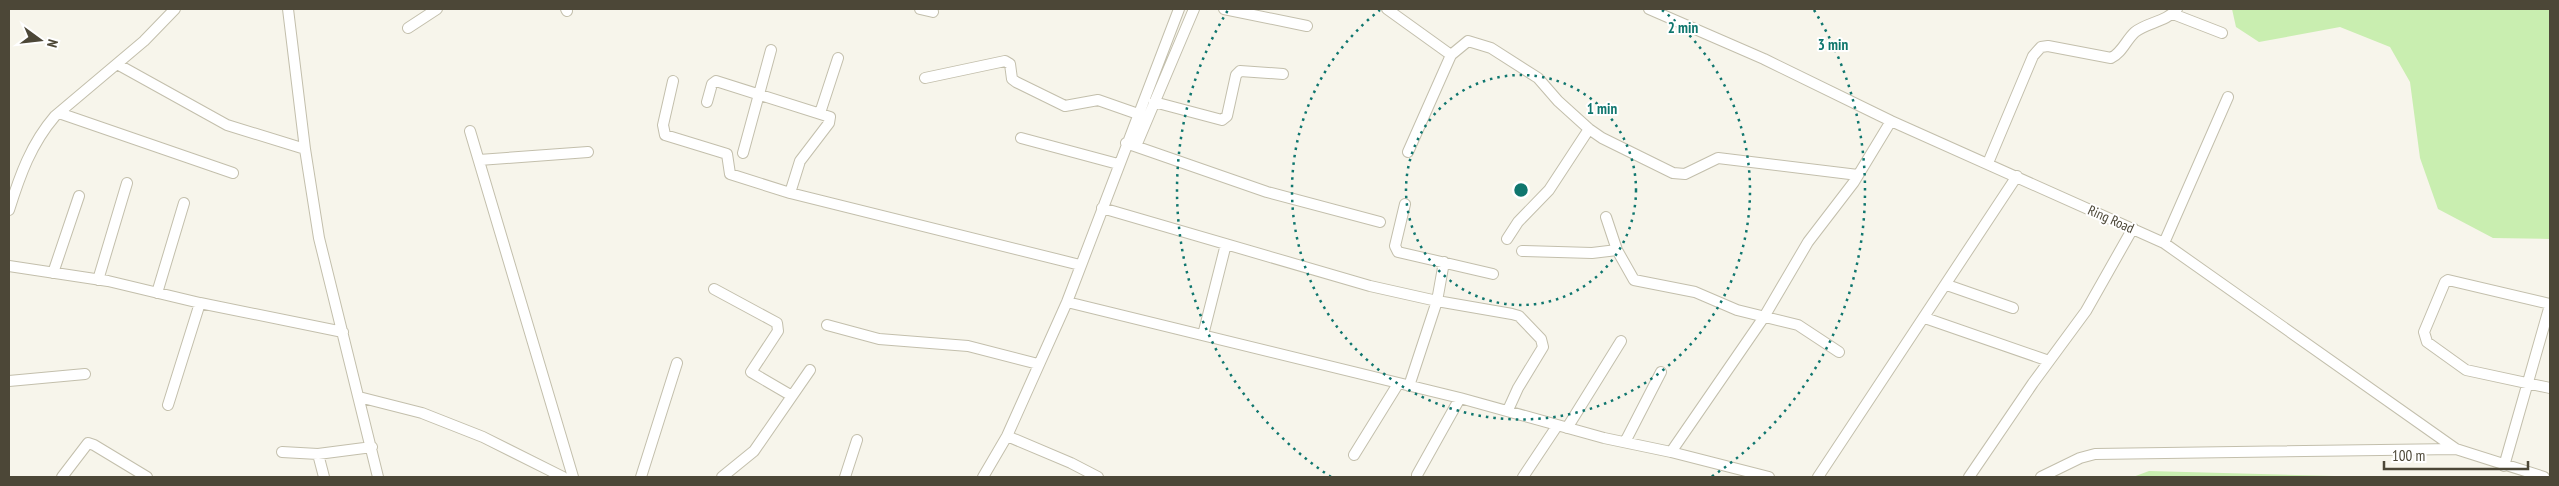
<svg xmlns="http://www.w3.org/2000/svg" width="2559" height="486" font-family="'PT Sans Narrow',sans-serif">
<rect width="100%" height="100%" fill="#f7f5eb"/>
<path fill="#c9eeb0" d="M2232 9H2550V239L2493 238 2438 209 2420 158 2410 82 2390 47 2340 27 2259 42 2236 27Z
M2149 471 2373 477H2133Z"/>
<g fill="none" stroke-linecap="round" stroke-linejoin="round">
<defs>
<path id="minor" d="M288 9 305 149 319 238 378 477
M566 9 567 11
M920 9 933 12
M1224 9 1307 26
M1387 9 1451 55 1468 41 1491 48 1538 78 1558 101 1589 129 1602 138 1673 173 1685 174 1718 158 1858 175
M1649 9 1764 59 1891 121 2164 243 2456 449 2544 477
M2173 14 2222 33
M408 28 437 9
M117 64 227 125 305 149
M925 78 1005 61 1010 64 1012 79 1016 82 1065 106 1098 100 1138 114
M673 81 663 125 665 135 727 154 730 174 790 193
M707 102 712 84 716 81 830 117 829 123 800 161 790 193 1080 265
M1154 102 1222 120 1227 116 1236 75 1240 71 1283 74
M59 113 233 173
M820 113 838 58
M470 131 573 477
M1021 138 1118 164
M1126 143 1267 192 1380 222
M1136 146 1194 9
M1408 152 1451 55
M743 153 771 50
M479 160 588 152
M1988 163 2033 56 2041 47 2048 46 2111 58C2122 53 2126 40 2135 32 2148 22 2166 22 2177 9
M1405 204 1395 246 1398 252 1493 274
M1102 208 1370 286 1437 301 1512 314 1519 316 1541 339 1543 347 1518 388 1508 410
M9 210C20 175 31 144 55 116L144 41 175 9
M1606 217 1617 250
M1507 239 1518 222 1549 190 1589 129
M2164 243 2228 97
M1522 251 1592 253 1617 250 1634 280 1695 292 1737 310 1798 325 1839 352
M9 266 108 281 200 303 343 332
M53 273 79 196
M98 280 127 183
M1947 285 2013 308
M714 289 777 323 778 331 751 372 792 396
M157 293 184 203
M1067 302 1460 398 1604 438 1671 452 1764 317 1808 242 1854 182 1891 121
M2550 304 2448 280 2445 282 2424 332 2427 342 2466 370 2550 388
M1925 318 2049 361
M827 325 879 339 968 346 1038 364
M1203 335 1226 244
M9 381 85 374
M1409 386 1437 301 1444 262
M359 397 422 413 483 437 563 477
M168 405 200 303
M1567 428 1621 341
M1007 436 1071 463 1098 477
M1625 442 1661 372
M282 452 318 454 372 447
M1671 452 1769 477
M318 454 324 477
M1354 455 1398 384
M2504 466 2550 305
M1417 475 1460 398
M62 477 88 443 94 445 147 477
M641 477 677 363
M722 477 754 451 810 370
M845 477 857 440
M983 477 1007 436 1067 302 1179 9
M1523 477 1557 426
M1818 477 2017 176
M1969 477 2033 383 2086 311 2133 228
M2041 477 2080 458 2095 454 2456 449"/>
</defs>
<use href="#minor" stroke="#c3bfac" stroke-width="12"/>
<use href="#minor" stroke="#fff" stroke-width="10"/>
</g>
<g fill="none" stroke="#0f766e" stroke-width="2.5" stroke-dasharray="2.5 5">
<circle cx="1521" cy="190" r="115"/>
<path d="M1662 10A229 229 0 1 1 1380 10"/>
<path d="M1331 477A344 344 0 0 1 1228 10M1814 10A344 344 0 0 1 1711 477"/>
</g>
<g text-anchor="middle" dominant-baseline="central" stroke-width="4" stroke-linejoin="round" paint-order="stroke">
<g font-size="14" fill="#4c4737" stroke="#fff">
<text transform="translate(2111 219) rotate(24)">Ring Road</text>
</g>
</g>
<circle cx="1521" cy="190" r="8" fill="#0f766e" stroke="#fff" stroke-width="2.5"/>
<g font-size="15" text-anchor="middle" font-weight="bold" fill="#0f766e" stroke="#fff" stroke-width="4" stroke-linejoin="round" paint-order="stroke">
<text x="1683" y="33">2 min</text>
<text x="1833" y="50">3 min</text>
<text x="1602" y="114">1 min</text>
</g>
<rect width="2559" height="486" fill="none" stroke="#4c4737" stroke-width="20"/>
<g transform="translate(40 40) rotate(105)" stroke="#ffffff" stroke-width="4" paint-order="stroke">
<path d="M0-4L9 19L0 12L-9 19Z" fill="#4c4737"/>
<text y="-8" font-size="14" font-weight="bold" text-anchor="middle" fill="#4c4737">N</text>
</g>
<path d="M2384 461v8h144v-8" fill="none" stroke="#4c4737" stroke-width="2.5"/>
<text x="2392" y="461" font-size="15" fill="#4c4737" stroke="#ffffff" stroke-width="4" paint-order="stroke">100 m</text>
</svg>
